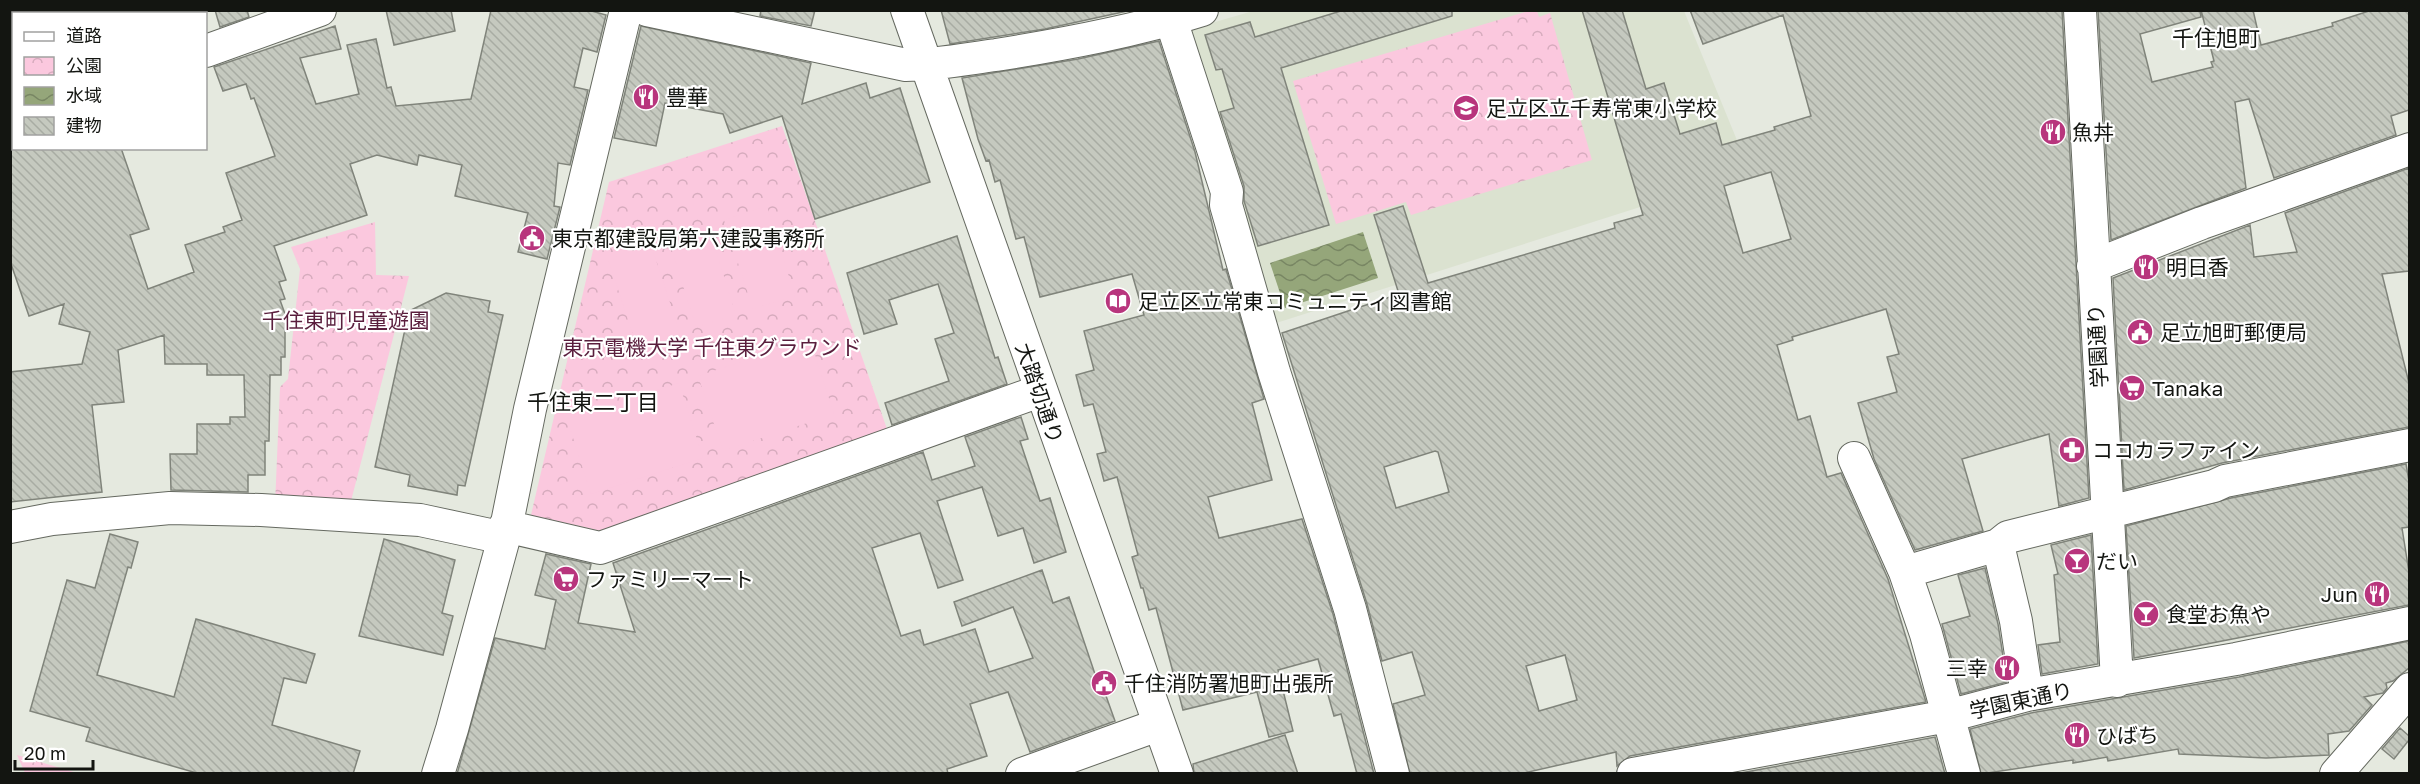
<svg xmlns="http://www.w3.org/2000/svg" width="2420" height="784" font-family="'Golos Text','Noto Sans JP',sans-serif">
<defs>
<pattern id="park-crowns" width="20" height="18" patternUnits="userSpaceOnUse" patternTransform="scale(1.5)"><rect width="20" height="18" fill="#fbc8de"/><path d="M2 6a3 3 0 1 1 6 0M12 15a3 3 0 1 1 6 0" fill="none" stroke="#d6abbd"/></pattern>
<pattern id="water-waves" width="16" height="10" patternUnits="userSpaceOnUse" patternTransform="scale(1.5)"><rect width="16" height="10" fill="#95a67a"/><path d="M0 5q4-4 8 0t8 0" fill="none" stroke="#788663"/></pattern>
<pattern id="building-back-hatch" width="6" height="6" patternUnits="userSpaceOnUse" patternTransform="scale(1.5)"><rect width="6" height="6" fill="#c5c9bf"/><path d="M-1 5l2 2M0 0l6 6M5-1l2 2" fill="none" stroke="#a8aca3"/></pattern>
</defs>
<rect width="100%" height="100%" fill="#e5e9df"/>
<path fill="#dbe2d0" d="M1253 11H1684L1750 172 1270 325 1186 44 1191 29Z"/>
<path fill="url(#park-crowns)" d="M1532 10 1537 11 1539 17 1550 13 1592 160 1411 215 1406 202 1336 224 1293 81Z
M782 126 888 432 601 531 531 515 609 182Z
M375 222 376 275 409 276 350 505H275L280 387 288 379 300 269 291 247Z
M17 755 77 773H25Z"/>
<path fill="#fbc8de" d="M767 206 795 296 753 309 724 220Z
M708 225 736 315 696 327 668 238Z
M651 245 680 333 637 347 608 259Z
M810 339 834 414 723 451 698 376Z
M679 383 703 458 591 494 567 419Z"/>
<path fill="url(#water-waves)" d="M1363 232 1378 278 1285 308 1270 263Z"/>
<path fill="url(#building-back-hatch)" stroke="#80847b" stroke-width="1.5" fill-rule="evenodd" d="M215 10H247L249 17 220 27Z
M386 10H451L455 31 394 45Z
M491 10H588L606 15 597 52 583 48 574 87 588 90 570 165 558 163 554 206 560 207 547 259 518 252 528 213 455 196 462 165 419 155 417 165 377 155 350 164 367 215 274 246 286 280 279 282 285 299 280 300 285 314V357H281V375H270L269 441H265V475H248V492L171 490 170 454H197V424H230V417H245L244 375H207V364H165L164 335 118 350 124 402 92 405 102 492 10 502V372L82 364 90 332 59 324 64 304 29 316 10 261V148H121L149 229 130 235 148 289 194 272 185 245 225 232 223 227 242 220 226 173 275 156 254 98 251 99 246 84 223 91 214 67 335 26 341 49 300 58 316 104 359 94 347 45 376 39 387 88 391 87 396 106 471 99Z
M761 10H815L811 26 760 16Z
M941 10H1132L1045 29 950 44Z
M1344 10H1452V16L1281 68 1329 225 1258 246 1244 201V186L1220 112 1234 108 1222 69 1216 70 1205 35 1250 22 1255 37Z
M1582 10H1622L1646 89 1664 83 1680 134 1716 123 1722 145 1775 130 1774 127 1811 116 1783 15 1703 44 1690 10H2062L2089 498 2059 506 2049 434 1962 459 1983 531 1915 550 1874 459 1858 403 1897 392 1887 357 1899 354 1886 309 1792 337 1793 340 1777 345 1798 420 1810 416 1827 477 1841 473 1888 579 1926 702 1630 756 1617 766 1616 752 1520 774H1410L1393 704 1425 695 1412 652 1382 661 1367 604 1282 333 1399 294 1374 215 1403 206 1428 283 1615 228 1614 223 1643 215ZM1771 172 1791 239 1743 253 1724 186ZM1435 451 1438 452 1449 492 1396 508 1384 467ZM1565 655 1577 700 1539 711 1526 666Z
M2098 10H2200L2201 17 2140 34 2152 82 2213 67 2211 62 2214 61 2201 10H2253L2261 45 2333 26 2332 23 2372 10H2409V110L2391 116 2396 135 2274 178 2249 99 2235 102 2246 188 2111 240Z
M641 26 811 63 802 104 866 83 870 98 900 88 930 182 815 219 782 116 730 133 723 114 665 103 656 146 614 138Z
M1159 41 1195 152 1223 270 1226 269 1264 399 1252 403 1272 480 1208 497 1219 538 1302 519 1333 614 1374 774H1357L1341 714 1334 716 1318 659 1278 670 1293 731 1269 737 1257 692 1183 710 1156 608 1149 610 1143 588H1141L1132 557 1138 555 1117 477 1104 481 1097 454 1106 452 1093 404 1084 406 1076 375 1094 370 1084 331 1144 315 1132 274 1040 297 1024 237 1016 239 1000 180 995 182 989 160 986 161 978 139 962 78 1078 59Z
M2409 168V271L2382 274 2409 383V427L2222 463 2124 490 2113 278 2250 225 2254 257 2297 252 2285 213Z
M957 236 995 358 998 357 1007 384 892 425 885 403 949 381 935 339 954 333 938 284 889 300 897 324 864 334 847 273Z
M446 293 490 301 488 312 503 315 465 486 458 485 457 495 408 486 410 475 375 467 409 311Z
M1021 417 1028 439 1020 441 1040 501 1050 498 1066 552 1034 563 1023 528 998 536 982 487 937 501 963 580 938 588 920 533 872 548 901 636 920 630 924 645 975 629 989 672 1033 658 1013 607 962 626 954 602 1042 570 1053 603 1069 597 1098 683 1101 682 1115 721 1030 752 1008 692 970 704 987 756 947 769 948 774H457L495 638 545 649 556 600 535 595 546 554 591 564 578 623 635 632 613 563 923 452 932 480 975 466 965 437Z
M2406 464 2409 481V527L2402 528 2409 572V605L2134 658 2126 526 2231 498Z
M110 534 138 542 131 568 128 567 97 675 174 697 196 619 315 654 306 683 284 678 272 725 360 751 353 774H200L86 741 90 728 30 711 67 580 95 588Z
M2091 535 2098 664 2042 674 2038 645 2060 642 2054 575 2058 574 2051 545Z
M384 539 455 560 442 613 453 616 443 655 359 636Z
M1985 568 1998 624 2007 682 1961 694 1942 624 1970 616 1958 575Z
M2409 641V668L2393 681 2386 683 2387 688 2383 693 2364 697 2372 705 2349 731 2328 734 2329 755 2266 758 2179 754 2178 749 2108 761 2107 757 2073 763V760L1981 774 1970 729 2031 713 2239 677Z
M2400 728 2409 736V740L2394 759 2382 749Z
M1285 735 1298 774H1194L1193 764Z
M1935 737 1945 774H1735Z"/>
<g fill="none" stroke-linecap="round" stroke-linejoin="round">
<defs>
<path id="minor" d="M647 10 906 65C936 65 966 59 996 55 1065 44 1136 31 1202 10
M907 10 1177 774
M2080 10 2117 681
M1171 20 1227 192 1226 205 1274 372 1350 609 1393 774
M206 51 320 10
M10 122 14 121
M2093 266 2202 223 2410 149
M1854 458 1905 572 1998 545 2008 537 2214 486 2225 481 2410 445
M505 526 600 548 1040 391
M10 527 52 519 170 508 261 510 420 520 504 538
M1998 545 2016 621 2027 695
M1905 572 1926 634 1964 774
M438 774 452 729 504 538 530 409 626 10
M1022 774 1158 725
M1633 774 1948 716 2027 695 2236 659 2410 623
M2336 774 2410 689"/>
</defs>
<use href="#minor" stroke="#656960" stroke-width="34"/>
<use href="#minor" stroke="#fff" stroke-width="32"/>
</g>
<defs>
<symbol id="restaurant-disc" viewBox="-11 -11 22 22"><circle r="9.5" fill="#b8357d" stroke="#fff"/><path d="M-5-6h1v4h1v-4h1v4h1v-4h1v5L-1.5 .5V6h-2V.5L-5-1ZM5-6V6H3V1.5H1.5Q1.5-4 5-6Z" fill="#fff"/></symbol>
<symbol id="school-disc" viewBox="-11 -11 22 22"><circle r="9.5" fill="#b8357d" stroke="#fff"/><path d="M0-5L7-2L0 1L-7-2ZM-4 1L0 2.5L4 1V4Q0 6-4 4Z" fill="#fff"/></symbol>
<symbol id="civic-disc" viewBox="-11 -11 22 22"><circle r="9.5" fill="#b8357d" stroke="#fff"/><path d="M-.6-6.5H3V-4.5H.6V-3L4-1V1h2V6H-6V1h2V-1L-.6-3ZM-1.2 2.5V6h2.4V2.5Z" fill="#fff"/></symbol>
<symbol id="library-disc" viewBox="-11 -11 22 22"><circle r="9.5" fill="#b8357d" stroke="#fff"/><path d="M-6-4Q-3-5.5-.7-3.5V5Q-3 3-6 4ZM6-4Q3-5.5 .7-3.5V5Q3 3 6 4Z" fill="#fff"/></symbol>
<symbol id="supermarket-disc" viewBox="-11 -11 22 22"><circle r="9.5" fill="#b8357d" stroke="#fff"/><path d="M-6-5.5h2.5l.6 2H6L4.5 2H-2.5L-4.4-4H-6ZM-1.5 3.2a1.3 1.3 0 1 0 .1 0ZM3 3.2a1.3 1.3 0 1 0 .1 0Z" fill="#fff"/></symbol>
<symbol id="pharmacy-disc" viewBox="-11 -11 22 22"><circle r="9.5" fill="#b8357d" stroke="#fff"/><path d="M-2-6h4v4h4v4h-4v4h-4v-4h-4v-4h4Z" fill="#fff"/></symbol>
<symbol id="bar-disc" viewBox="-11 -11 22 22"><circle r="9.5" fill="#b8357d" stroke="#fff"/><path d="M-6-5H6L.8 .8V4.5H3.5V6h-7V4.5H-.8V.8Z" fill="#fff"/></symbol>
</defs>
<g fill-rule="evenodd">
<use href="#restaurant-disc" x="631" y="82" width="30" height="30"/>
<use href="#school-disc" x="1451" y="93" width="30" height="30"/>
<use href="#restaurant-disc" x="2038" y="117" width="30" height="30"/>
<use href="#civic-disc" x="517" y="223" width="30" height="30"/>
<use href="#restaurant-disc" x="2131" y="252" width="30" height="30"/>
<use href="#library-disc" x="1103" y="286" width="30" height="30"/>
<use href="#civic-disc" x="2125" y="317" width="30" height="30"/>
<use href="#supermarket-disc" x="2117" y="373" width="30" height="30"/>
<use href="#pharmacy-disc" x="2057" y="435" width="30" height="30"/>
<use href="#bar-disc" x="2062" y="546" width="30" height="30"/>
<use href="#supermarket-disc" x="551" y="564" width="30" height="30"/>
<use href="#restaurant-disc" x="2362" y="579" width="30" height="30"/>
<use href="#bar-disc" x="2131" y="599" width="30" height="30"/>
<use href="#restaurant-disc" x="1992" y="653" width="30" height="30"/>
<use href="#civic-disc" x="1089" y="668" width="30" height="30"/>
<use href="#restaurant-disc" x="2062" y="720" width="30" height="30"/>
</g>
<g text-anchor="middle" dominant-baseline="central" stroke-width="4.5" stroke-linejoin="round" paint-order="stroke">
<g font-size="21" fill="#131511" stroke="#fff" text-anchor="start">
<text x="666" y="97">豊華</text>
<text x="1486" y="108">足立区立千寿常東小学校</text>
<text x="2072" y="132">魚丼</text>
<text x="552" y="238">東京都建設局第六建設事務所</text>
<text x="2166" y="267">明日香</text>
<text x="1138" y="301">足立区立常東コミュニティ図書館</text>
<text x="2160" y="332">足立旭町郵便局</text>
<text x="2152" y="388">Tanaka</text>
<text x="2092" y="450">ココカラファイン</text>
<text x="2096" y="561">だい</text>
<text x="586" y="579">ファミリーマート</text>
<text x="2358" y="594" text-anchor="end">Jun</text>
<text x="2166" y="614">食堂お魚や</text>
<text x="1988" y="668" text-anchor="end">三幸</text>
<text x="1124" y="683">千住消防署旭町出張所</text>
<text x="2096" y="735">ひばち</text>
</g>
<g font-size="21" fill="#5a1e3d" stroke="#fff">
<text x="346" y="320">千住東町児童遊園</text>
<text x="712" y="347">東京電機大学 千住東グラウンド</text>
</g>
<g font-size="21" fill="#131511" stroke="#fff">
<text transform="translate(2097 346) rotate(-93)">学園通り</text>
<text transform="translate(1040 393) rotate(71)">大踏切通り</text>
<text transform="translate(2021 700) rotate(-12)">学園東通り</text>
</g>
<g font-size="22" fill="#131511" stroke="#fff">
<text x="2216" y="37">千住旭町</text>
<text x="593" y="401">千住東二丁目</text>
</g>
</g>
<rect width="2420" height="784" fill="none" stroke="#131511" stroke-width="24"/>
<rect x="12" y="12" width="195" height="138" fill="#ffffff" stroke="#a1a1a0" stroke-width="1.5"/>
<rect x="24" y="32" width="30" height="9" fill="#ffffff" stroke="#a1a1a0" stroke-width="1.5"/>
<text x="66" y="42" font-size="18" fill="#131511">道路</text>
<rect x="24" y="57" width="30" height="18" fill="url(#park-crowns)" stroke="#a1a1a0" stroke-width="1.5"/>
<text x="66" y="72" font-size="18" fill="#131511">公園</text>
<rect x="24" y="87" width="30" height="18" fill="url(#water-waves)" stroke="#a1a1a0" stroke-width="1.5"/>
<text x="66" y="102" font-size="18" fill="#131511">水域</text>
<rect x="24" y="117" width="30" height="18" fill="url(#building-back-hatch)" stroke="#a1a1a0" stroke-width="1.5"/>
<text x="66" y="132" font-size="18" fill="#131511">建物</text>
<path d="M15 760v9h78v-9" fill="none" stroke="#131511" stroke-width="3"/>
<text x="24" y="760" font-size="18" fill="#131511" stroke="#ffffff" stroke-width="4.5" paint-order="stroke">20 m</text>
</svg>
